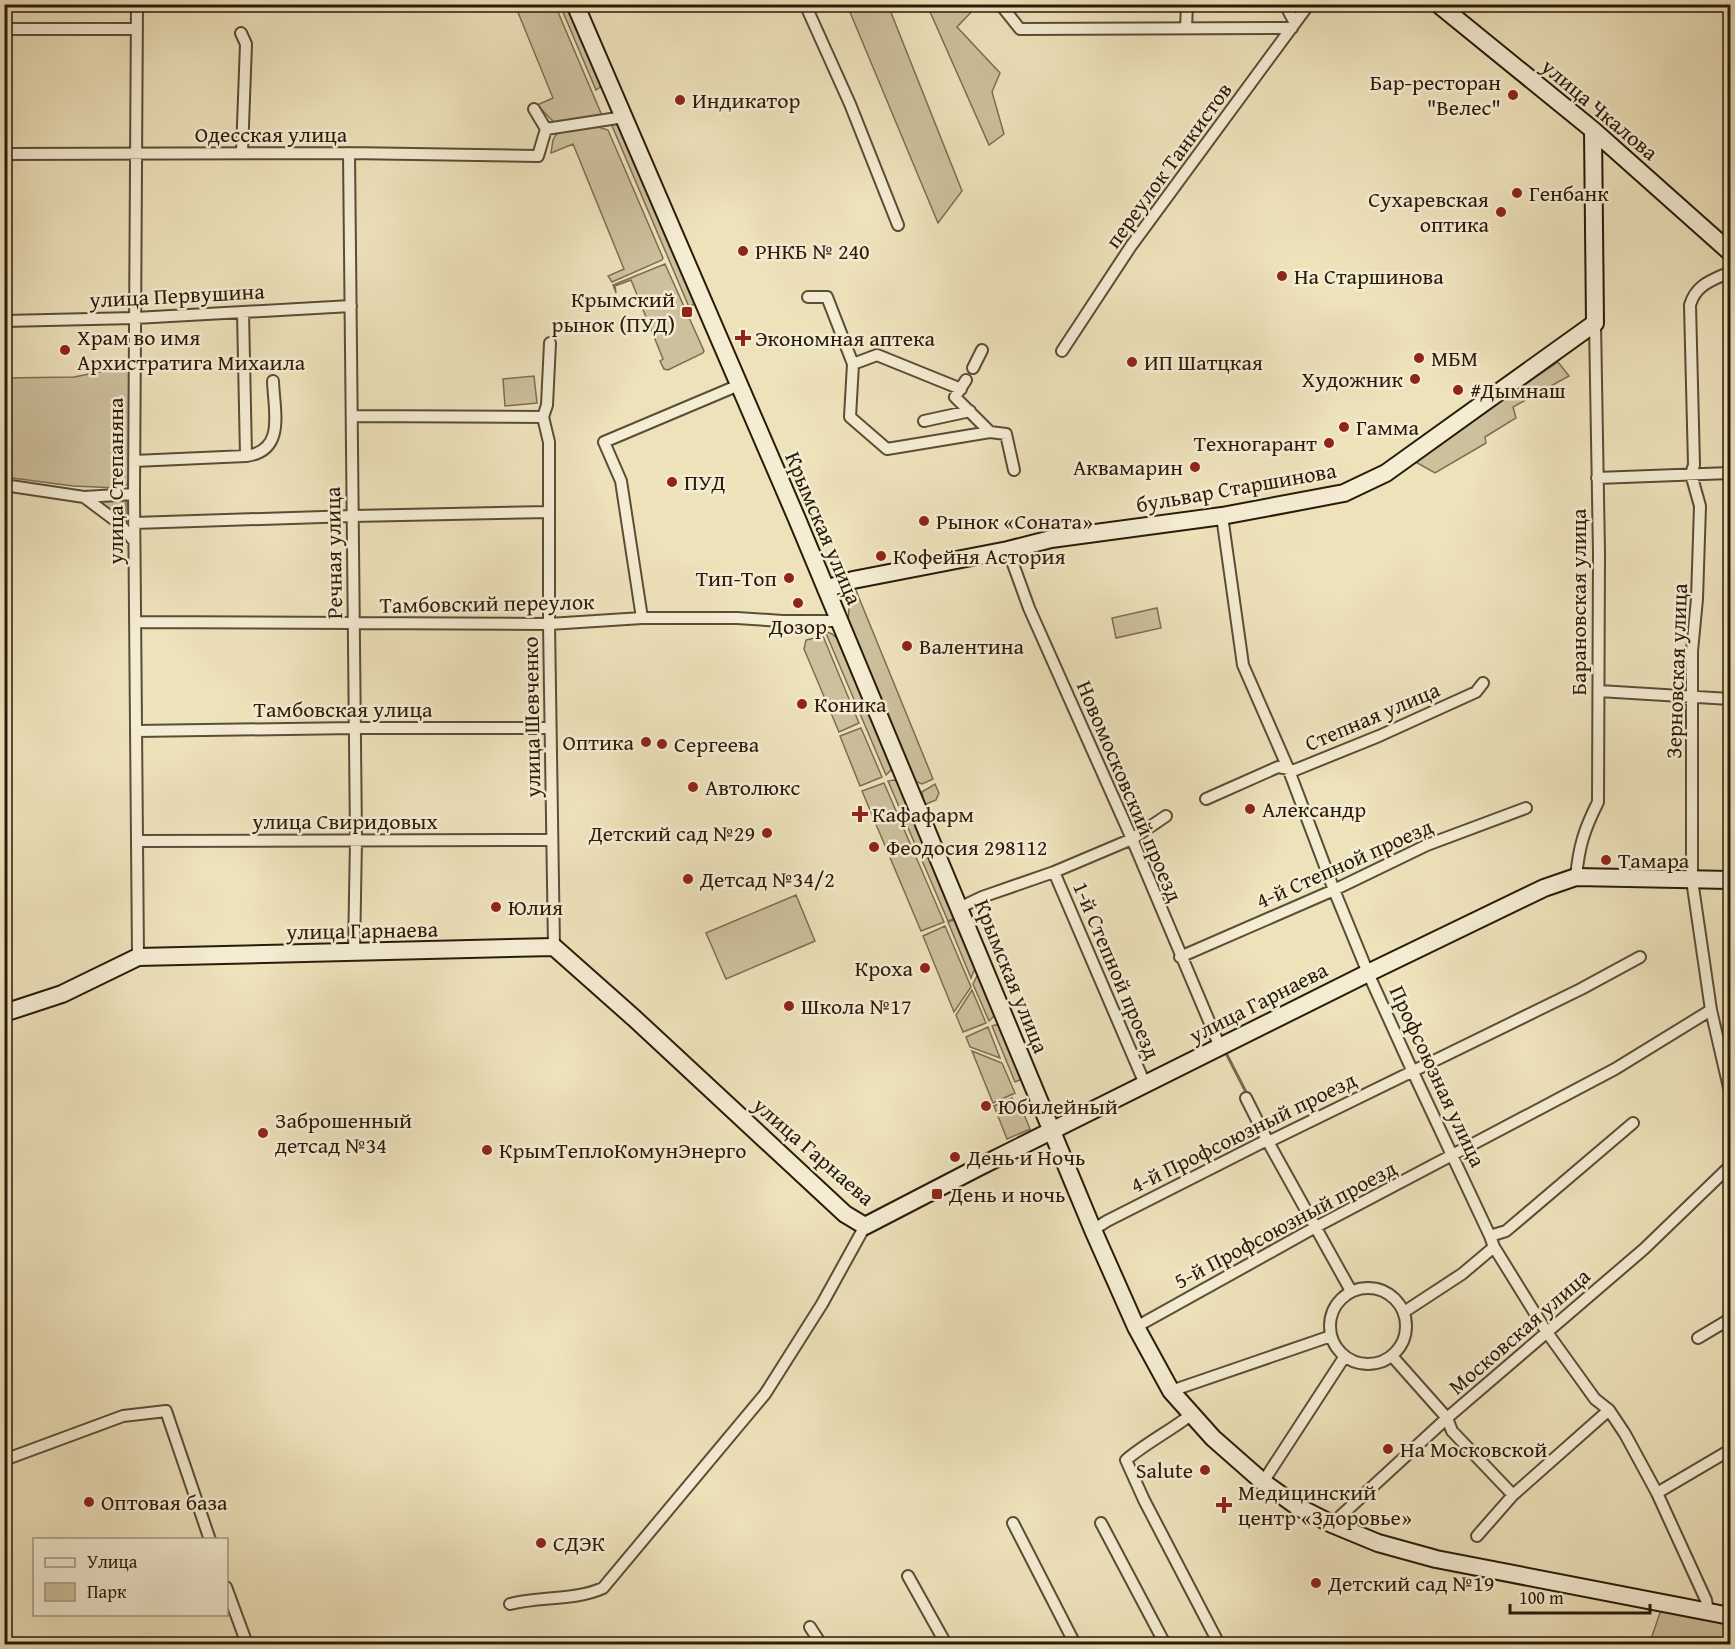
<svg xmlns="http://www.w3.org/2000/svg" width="1735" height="1649" font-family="'Gentium Book Plus',serif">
<rect width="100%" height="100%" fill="#eee2bb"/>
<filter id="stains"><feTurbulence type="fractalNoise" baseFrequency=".00333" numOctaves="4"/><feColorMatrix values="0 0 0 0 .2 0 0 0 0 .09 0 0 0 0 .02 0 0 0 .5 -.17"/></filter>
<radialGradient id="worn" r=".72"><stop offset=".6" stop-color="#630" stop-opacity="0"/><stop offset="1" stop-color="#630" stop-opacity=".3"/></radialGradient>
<path fill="#cdc09d" stroke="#7c6e53" stroke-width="1.5" d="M515 5H555L603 118 556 124 537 105 553 98Z
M560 5H568L603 85 596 90Z
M847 5H888L962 191 938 223Z
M927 5H978L957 27 1000 73 992 92 1004 134 989 145Z
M618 120 696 303 689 307 610 121Z
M595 126 608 130 663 258 662 260 612 282 608 276 624 269 573 144 551 153 553 140 558 131Z
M665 264 704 351 703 353 668 370 664 369 660 361 663 359 631 280 615 286 616 293 613 285Z
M1558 362 1569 376 1513 407 1516 418 1485 437 1486 443 1435 473 1412 460Z
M124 367 132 372V479L129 484 118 488 73 486 5 477V378L74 377Z
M534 376 537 403 505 406 503 379Z
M95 500H126V523Z
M855 588 933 779 922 784 915 781 848 621 849 609Z
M1157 608 1161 628 1116 638 1112 618Z
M825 631 832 634 840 641 892 769 886 775Z
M823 636 859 723 839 732 804 649 806 640Z
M861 728 882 777 860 786 840 736Z
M894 780 899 782 955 915 953 919 948 921 888 781Z
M884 783 944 922 921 931 862 791Z
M935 784 939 793 936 800 924 805 922 792Z
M796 895 815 941 726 979 706 933Z
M954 920H956L976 966 971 978 948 922Z
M945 926 971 987 954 1012 923 936Z
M979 972 996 1014 989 1021 973 984Z
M972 990 986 1023 963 1032 956 1015Z
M995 1025H1000L1024 1078 1015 1082 992 1026Z
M988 1027 1000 1058 970 1047 966 1037Z
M972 1051 1002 1063 1015 1093 993 1103Z
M1012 1098 1015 1104 1019 1102 1030 1129 1007 1139 994 1106Z
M1661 1610 1730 1624V1644H1651L1650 1642Z"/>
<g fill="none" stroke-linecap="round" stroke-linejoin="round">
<path stroke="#776a4f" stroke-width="3" d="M1227 1055 1248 1096
M1302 1212 1307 1226"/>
<defs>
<path id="street" d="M137 4 134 494 138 957
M805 4 850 104 898 225
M1000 4 1020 29 1292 28
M1289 4V12L1295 23
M1186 28 1187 4
M4 29H137
M241 33 246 44 242 152
M546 129 624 117
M349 153 356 840 354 953
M4 154 349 153 538 156 546 129 534 109
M1730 272C1713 280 1696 284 1690 305L1694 465 1691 474 1700 506 1697 599 1692 651V880L1711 1010 1730 1092
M808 297H827L853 364 850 417 887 449 990 432 955 397 966 380
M4 321 135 318 351 306
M550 343 547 405 543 417 549 442V624L554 947
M1062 351 1131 246 1309 4
M853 364 877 355 961 389
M973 368 982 350
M352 416 543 417
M924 421 970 411
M990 432 1006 434 1014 470
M246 456C286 451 274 411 273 381
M134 461 246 456 243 312
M1597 478 1730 473
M4 485 84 497 120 524 134 541
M84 497 134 494
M1222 516 1243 665 1288 768 1334 890 1368 973 1412 1070 1490 1236 1494 1247 1546 1331 1595 1399 1609 1410 1625 1434 1657 1493 1706 1600 1708 1612
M134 523 353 516 549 512
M1008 550 1029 608 1132 839 1220 1047
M642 618 621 481 604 442 739 385
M135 622 549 624 642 618H737L783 621H838
M1599 691 1730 699
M136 731 355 728H550
M1206 799 1278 767 1295 770 1379 736 1476 692 1483 683
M137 841 552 840
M1054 872 1145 1084
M1576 877C1579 846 1584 830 1598 802L1599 553 1595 323
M959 908 982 897 1054 872 1132 839 1166 816
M1180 957 1334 890 1427 845 1526 808
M1246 1098 1267 1140 1351 1291
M1093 1230 1107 1221 1267 1140H1272L1581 989 1640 957
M1490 1236 1506 1231 1633 1123
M1330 1326a38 38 0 1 1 76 0a38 38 0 1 1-76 0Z
M1404 1312 1462 1274 1494 1247
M1136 1327 1314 1228 1615 1069 1711 1010
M1698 1338 1730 1319
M1392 1356 1447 1418 1452 1431 1513 1495
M1171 1391 1331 1336
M1192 1414C1170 1431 1146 1443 1126 1460L1144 1500 1219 1644
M4 1460 123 1416 166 1411 210 1540
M1263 1482 1345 1356
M1657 1493 1730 1450
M1013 1523 1075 1644
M1101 1523 1165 1644
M1332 1524 1447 1418 1644 1249 1730 1166
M1477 1536 1513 1495 1609 1410
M908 1576 946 1644
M226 1587 247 1644
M510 1604C540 1596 574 1601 603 1588L765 1394 822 1304 865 1226
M810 1627 821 1644"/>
<path id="secondary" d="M575 4 797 519 1093 1230 1136 1327 1171 1391 1213 1438 1263 1482 1298 1507 1332 1524 1378 1543 1436 1559 1730 1616
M1438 4 1593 130 1730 252
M826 589 853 580 1008 550 1051 539 1222 516 1344 493 1386 473 1595 323 1593 130
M4 1013 62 994 138 957 554 947 634 1018 845 1214 865 1226 979 1167 1368 973 1544 888 1576 877 1730 880"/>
</defs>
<use href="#street" stroke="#5b4d36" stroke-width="14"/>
<use href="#secondary" stroke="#2a1b09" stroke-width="20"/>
<use href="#street" stroke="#f4ecd3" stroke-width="10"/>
<use href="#secondary" stroke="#f4ecd3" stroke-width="16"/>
</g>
<g fill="#8f2418" stroke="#f4ecd3" stroke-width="2">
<circle cx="1513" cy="95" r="6"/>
<circle cx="680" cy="100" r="6"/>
<circle cx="1517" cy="193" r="6"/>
<circle cx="1501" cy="212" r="6"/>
<circle cx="743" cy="251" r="6"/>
<circle cx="1282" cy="276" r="6"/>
<rect x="681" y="306" width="12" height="12" rx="3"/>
<path d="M740 329h6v6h6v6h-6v6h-6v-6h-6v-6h6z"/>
<circle cx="65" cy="350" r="6"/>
<circle cx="1419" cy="358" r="6"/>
<circle cx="1132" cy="362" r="6"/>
<circle cx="1415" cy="379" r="6"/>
<circle cx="1458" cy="390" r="6"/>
<circle cx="1344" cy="427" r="6"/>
<circle cx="1329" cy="443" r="6"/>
<circle cx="1195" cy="467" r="6"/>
<circle cx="672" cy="482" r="6"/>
<circle cx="924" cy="521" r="6"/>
<circle cx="881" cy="556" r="6"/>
<circle cx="789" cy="578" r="6"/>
<circle cx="798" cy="603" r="6"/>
<circle cx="907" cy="646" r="6"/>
<circle cx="802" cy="704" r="6"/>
<circle cx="646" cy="742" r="6"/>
<circle cx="662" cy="744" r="6"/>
<circle cx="693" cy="787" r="6"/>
<circle cx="1250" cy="809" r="6"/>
<path d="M857 805h6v6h6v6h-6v6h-6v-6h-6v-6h6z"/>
<circle cx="767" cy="833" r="6"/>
<circle cx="874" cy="847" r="6"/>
<circle cx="1606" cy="860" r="6"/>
<circle cx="688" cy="879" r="6"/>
<circle cx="496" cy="907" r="6"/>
<circle cx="925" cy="968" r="6"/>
<circle cx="789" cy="1006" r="6"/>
<circle cx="986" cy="1106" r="6"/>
<circle cx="263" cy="1133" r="6"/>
<circle cx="487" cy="1150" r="6"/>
<circle cx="955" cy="1157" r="6"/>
<rect x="931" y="1188" width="12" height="12" rx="3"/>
<circle cx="1388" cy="1449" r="6"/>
<circle cx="1205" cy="1470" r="6"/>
<circle cx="89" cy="1502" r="6"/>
<path d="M1221 1496h6v6h6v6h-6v6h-6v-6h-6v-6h6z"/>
<circle cx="541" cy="1543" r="6"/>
<circle cx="1316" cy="1583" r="6"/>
</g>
<g text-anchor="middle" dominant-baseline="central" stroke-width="5" stroke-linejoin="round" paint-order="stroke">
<g font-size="22" fill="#2a1b09" stroke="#f4ecd3" text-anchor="start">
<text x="1501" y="82" text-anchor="end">Бар-ресторан<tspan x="1501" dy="25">"Велес"</tspan></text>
<text x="692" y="100">Индикатор</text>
<text x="1529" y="193">Генбанк</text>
<text x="1489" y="199" text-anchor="end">Сухаревская<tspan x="1489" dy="25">оптика</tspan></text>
<text x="755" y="251">РНКБ № 240</text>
<text x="1294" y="276">На Старшинова</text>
<text x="675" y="299" text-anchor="end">Крымский<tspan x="675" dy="25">рынок (ПУД)</tspan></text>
<text x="77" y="337">Храм во имя<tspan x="77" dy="25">Архистратига Михаила</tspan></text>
<text x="755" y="338">Экономная аптека</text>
<text x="1431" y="358">МБМ</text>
<text x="1144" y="362">ИП Шатцкая</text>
<text x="1403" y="379" text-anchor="end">Художник</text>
<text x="1470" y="390">#Дымнаш</text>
<text x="1356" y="427">Гамма</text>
<text x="1317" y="443" text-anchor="end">Техногарант</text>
<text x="1183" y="467" text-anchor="end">Аквамарин</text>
<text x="684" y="482">ПУД</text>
<text x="936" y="521">Рынок «Соната»</text>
<text x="893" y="556">Кофейня Астория</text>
<text x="777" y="578" text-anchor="end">Тип-Топ</text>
<text x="798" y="626" text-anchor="middle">Дозор</text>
<text x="919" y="646">Валентина</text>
<text x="814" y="704">Коника</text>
<text x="634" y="742" text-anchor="end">Оптика</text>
<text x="674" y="744">Сергеева</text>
<text x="705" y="787">Автолюкс</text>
<text x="1262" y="809">Александр</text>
<text x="872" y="814">Кафафарм</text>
<text x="755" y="833" text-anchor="end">Детский сад №29</text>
<text x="886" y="847">Феодосия 298112</text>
<text x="1618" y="860">Тамара</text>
<text x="700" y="879">Детсад №34/2</text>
<text x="508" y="907">Юлия</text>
<text x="913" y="968" text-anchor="end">Кроха</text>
<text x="801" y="1006">Школа №17</text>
<text x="998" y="1106">Юбилейный</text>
<text x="275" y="1120">Заброшенный<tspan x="275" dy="25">детсад №34</tspan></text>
<text x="499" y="1150">КрымТеплоКомунЭнерго</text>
<text x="967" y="1157">День и Ночь</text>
<text x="949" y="1194">День и ночь</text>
<text x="1400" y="1449">На Московской</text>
<text x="1193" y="1470" text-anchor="end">Salute</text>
<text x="1238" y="1492">Медицинский<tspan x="1238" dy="25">центр «Здоровье»</tspan></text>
<text x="101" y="1502">Оптовая база</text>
<text x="553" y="1543">СДЭК</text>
<text x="1328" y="1583">Детский сад №19</text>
</g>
<g font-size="22" fill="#2a1b09" stroke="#f4ecd3">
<text transform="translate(1600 109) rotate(40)">улица Чкалова</text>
<text x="271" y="134">Одесская улица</text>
<text transform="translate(1168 165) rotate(-54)">переулок Танкистов</text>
<text transform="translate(177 295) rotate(-3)">улица Первушина</text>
<text transform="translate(115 481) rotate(-90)">улица Степаняна</text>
<text transform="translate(1236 487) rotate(-10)">бульвар Старшинова</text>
<text transform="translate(824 528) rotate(67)">Крымская улица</text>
<text transform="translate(333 553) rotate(-91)">Речная улица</text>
<text transform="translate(1578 602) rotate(-90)">Барановская улица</text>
<text transform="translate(487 603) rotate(-1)">Тамбовский переулок</text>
<text transform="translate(1676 671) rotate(-88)">Зерновская улица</text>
<text x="343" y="709">Тамбовская улица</text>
<text transform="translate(1372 716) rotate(-23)">Степная улица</text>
<text transform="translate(531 717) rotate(-91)">улица Шевченко</text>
<text transform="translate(1130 791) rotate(67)">Новомосковский проезд</text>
<text x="345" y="821">улица Свиридовых</text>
<text transform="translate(1344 863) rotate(-24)">4-й Степной проезд</text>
<text transform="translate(362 930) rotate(-1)">улица Гарнаева</text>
<text transform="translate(1117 970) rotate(67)">1-й Степной проезд</text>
<text transform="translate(1012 976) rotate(68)">Крымская улица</text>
<text transform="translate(1258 1002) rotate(-27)">улица Гарнаева</text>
<text transform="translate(1438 1076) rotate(65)">Профсоюзная улица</text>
<text transform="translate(1243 1132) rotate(-26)">4-й Профсоюзный проезд</text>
<text transform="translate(814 1151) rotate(41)">улица Гарнаева</text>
<text transform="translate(1285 1224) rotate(-28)">5-й Профсоюзный проезд</text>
<text transform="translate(1519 1331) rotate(-41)">Московская улица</text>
</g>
</g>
<rect width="1735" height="1649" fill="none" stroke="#eee2bb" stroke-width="24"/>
<rect x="6" y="6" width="1723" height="1637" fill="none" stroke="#2a1b09" stroke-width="3"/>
<rect x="12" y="12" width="1711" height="1625" fill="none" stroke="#2a1b09" stroke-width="1.5"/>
<rect x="33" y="1538" width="195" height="78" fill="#f4ecd3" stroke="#a39882" stroke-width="1.5"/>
<rect x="45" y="1558" width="30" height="9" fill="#f4ecd3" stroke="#a39882" stroke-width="1.5"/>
<text x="87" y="1568" font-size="18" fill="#2a1b09">Улица</text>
<rect x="45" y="1583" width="30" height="18" fill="#cdc09d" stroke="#a39882" stroke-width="1.5"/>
<text x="87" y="1598" font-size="18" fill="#2a1b09">Парк</text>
<path d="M1510 1604v9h140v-9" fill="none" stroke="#2a1b09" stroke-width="3"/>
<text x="1519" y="1604" font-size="18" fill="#2a1b09" stroke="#f4ecd3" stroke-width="4.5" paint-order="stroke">100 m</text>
<rect width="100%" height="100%" filter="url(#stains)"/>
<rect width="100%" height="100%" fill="url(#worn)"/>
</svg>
